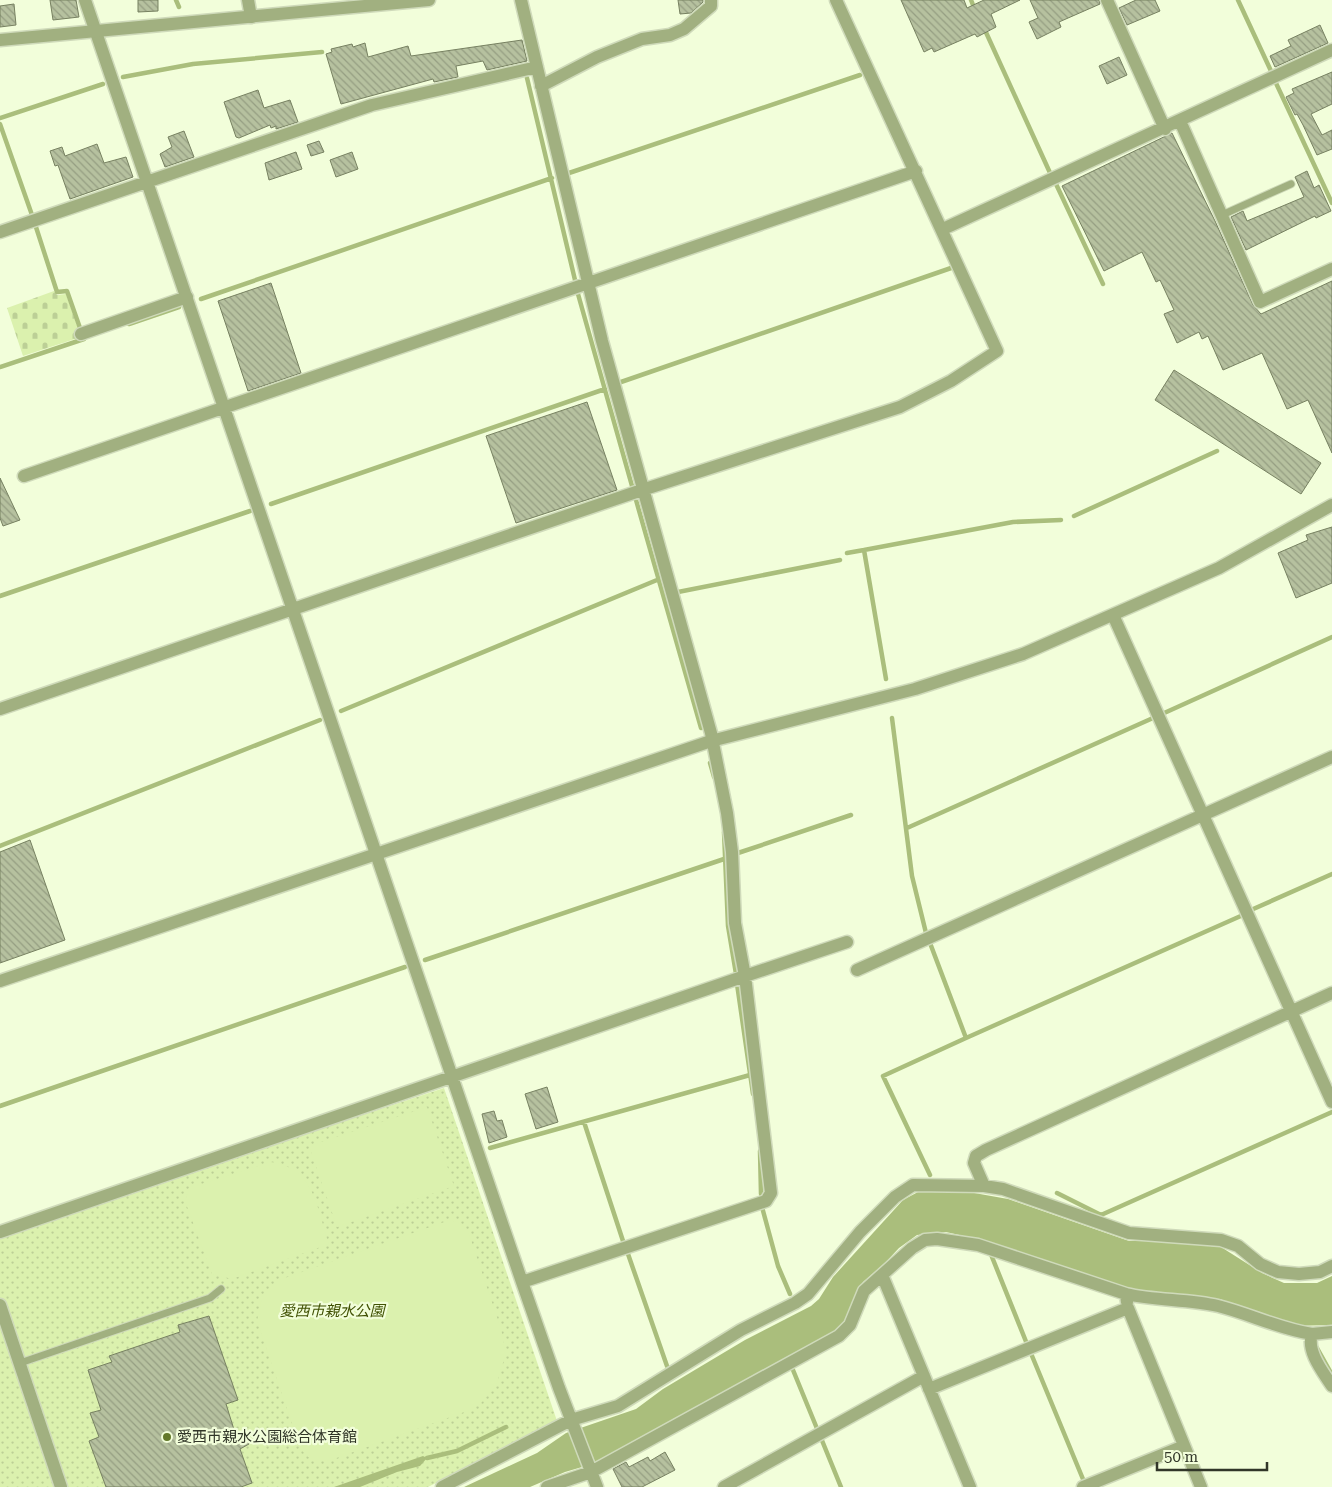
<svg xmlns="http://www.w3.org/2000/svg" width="1332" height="1487" font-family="'Roboto Serif','Noto Sans JP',serif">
<defs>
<pattern id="cemetery-stones" width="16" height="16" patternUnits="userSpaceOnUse" patternTransform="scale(1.25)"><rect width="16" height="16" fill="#dbf1ae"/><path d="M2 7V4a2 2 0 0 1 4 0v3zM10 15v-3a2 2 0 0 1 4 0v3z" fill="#bccf96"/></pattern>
<pattern id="park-dots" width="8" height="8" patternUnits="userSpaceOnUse" patternTransform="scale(1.25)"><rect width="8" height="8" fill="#dbf1ae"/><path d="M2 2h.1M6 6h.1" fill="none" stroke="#bccf96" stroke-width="1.8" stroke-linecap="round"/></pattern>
<pattern id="building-back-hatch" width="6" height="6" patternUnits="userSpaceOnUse" patternTransform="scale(1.25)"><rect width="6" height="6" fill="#b6c19f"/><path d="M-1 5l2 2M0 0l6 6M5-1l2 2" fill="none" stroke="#959e82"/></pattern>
</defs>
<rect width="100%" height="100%" fill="#f2feda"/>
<path fill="url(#cemetery-stones)" d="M54 291 57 295 66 294 81 337 23 356 7 308Z"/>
<path fill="url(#park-dots)" d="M444 1088 557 1421 428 1487H0V1235Z"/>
<path fill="#dbf1ae" d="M427 1107 454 1186 337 1227 309 1146Z
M270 1162C315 1167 317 1209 329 1244L232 1279 212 1274 185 1201 189 1188Z
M450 1220 459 1223 468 1231 501 1329 506 1353 496 1386 480 1404 467 1411 331 1460C316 1463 305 1459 299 1444L257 1321 262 1297 279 1280Z"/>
<path fill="#aabe7c" d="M963 1191 1008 1199 1129 1241H1159L1221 1247 1262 1273 1284 1283H1317L1332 1276V1325L1288 1326 1220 1299 1151 1295 986 1241 946 1232 917 1235 899 1248 884 1264 863 1282 845 1324 834 1335 599 1462 565 1472 530 1487H464L537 1453 566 1433 636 1409 663 1389 745 1340 811 1306 819 1299 833 1277 903 1200 918 1192Z
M423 1456 427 1458 420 1466 397 1472 360 1487H334Z"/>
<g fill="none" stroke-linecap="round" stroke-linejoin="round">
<path stroke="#aabe7c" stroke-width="4.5" d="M176 0 179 7
M971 0 975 10
M1238 0 1271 71
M984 28 1051 175
M123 77 193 64 322 52
M527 78 575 280
M1275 81 1332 203
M0 118 103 84
M0 124 32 215
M569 173 860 75
M1056 184 1103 284
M35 224 57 292 67 291 80 328
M578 294 632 486
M201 299 552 178
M129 324 179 307
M0 367 84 339
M621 382 954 267
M636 500 701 728
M271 504 605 389
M1074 516 1217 451
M864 550 1013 522 1061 520
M847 553 864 550 886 679
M678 592 840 560
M0 596 250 511
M341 711 657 580
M1162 714 1332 637
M892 718 912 876 926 933
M710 763 714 777
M907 828 1153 718
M724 832 728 926 736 974
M0 846 320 720
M738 853 851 815
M1251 910 1332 874
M425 960 727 858
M737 984 753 1094
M966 1038 1243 915
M0 1106 405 967
M584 1122 623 1241
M490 1148 750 1075
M760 1151 761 1194
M930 1175 883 1076 966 1038 930 943
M1057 1193 1101 1215 1332 1112
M762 1207 778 1266 790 1294
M990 1252 1027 1344
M628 1254 667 1366
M1317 1348 1332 1375
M1030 1351 1085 1484
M793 1370 818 1431
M821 1438 841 1487
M427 1458 457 1451 506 1427"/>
</g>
<path fill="url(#building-back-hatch)" stroke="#778161" d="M50 0H76L79 17 53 20Z
M138 0H158V11L138 12Z
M678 0H703V2L691 13 680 14Z
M901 0H964L967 8 984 0H1020L991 14 996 27 977 37 975 34 934 52 932 48 924 52Z
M1030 0H1099L1100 4 1059 22 1061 27 1037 39 1029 22 1038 18Z
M1136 0H1155L1160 11 1127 25 1119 8Z
M14 4 16 25 0 27V6Z
M1320 25 1328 43 1275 67 1270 56 1291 46 1288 40Z
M522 40 527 61 487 70 483 61 456 66 458 77 434 82 433 79 341 104 326 54 332 52 331 49 352 44 353 47 365 43 368 57 408 46 411 56Z
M1119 57 1127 75 1107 84 1099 66Z
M1332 72V104L1311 114 1322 135 1332 130V149L1317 155 1303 125 1297 114 1295 115 1286 97 1294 93 1292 89Z
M258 90 264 108 290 100 298 122 276 129V126L271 128 270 125 239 138 236 137 224 102Z
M184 131 194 157 165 167 160 154 172 147 168 137Z
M1172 133 1215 221 1253 305 1261 314 1332 281V453L1308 400 1287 409 1262 353 1223 370 1208 336 1202 339 1199 332 1177 343 1164 314 1174 310 1160 280 1156 282 1142 252 1104 271 1062 186Z
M319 141 324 152 311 156 307 145Z
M97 144 104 163 126 157 133 177 70 199 58 165 55 166 50 151 62 147 65 156Z
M296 152 302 169 269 180 265 163Z
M352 152 358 169 336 177 330 160Z
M1307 171 1314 188 1319 185 1331 211 1316 218 1315 216 1246 250 1231 217 1243 211 1247 221 1304 197 1295 177Z
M271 283 301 373 248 391 218 301Z
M1174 370 1321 463 1301 494 1155 400Z
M587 402 617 490 516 523 486 436Z
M0 478 20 520 3 526 0 518Z
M1332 527V583L1296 598 1278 553 1308 540 1306 535Z
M30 840 65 940 0 963V852Z
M547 1087 558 1122 536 1129 525 1094Z
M494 1111 497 1121 502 1120 507 1137 489 1143 482 1114Z
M209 1316 238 1400 226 1404 236 1436 246 1434 249 1444 240 1449 252 1483 241 1487H106L89 1441 99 1437 90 1413 101 1410 88 1370 112 1362 109 1356 180 1332 178 1325Z
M665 1452 675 1470 642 1487H622L613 1469 626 1462 629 1467 648 1457 650 1461Z"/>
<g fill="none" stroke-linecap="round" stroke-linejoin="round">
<defs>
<path id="service" d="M1222 215 1291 184
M20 1363 210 1298 221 1289"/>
<path id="minor" d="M85 0 522 1282 559 1388 597 1487
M248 0 251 17
M521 0 602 341 711 733 727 813 732 852 735 923 745 976 847 942
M1107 0 1165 129
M541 86 597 57 642 39 670 35 684 29 711 6V0
M1180 121 1260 302 1332 269
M943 229 1332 50
M0 232 372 105 537 67
M81 334 187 297
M24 476 916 171
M1113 615 1332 1102
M0 709 642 490 900 407 951 381 997 351 836 0
M857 970 1332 757
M1332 993 986 1150 976 1156 974 1163 984 1186 1003 1189 1129 1233 1221 1240 1238 1246 1260 1264 1278 1272 1299 1274 1320 1272 1332 1266
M0 1232 745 976 771 1193 766 1201 522 1282
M882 1275 970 1487
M1127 1302 1126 1294C1156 1301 1188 1299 1218 1306 1250 1314 1279 1329 1312 1334 1306 1351 1323 1372 1332 1386
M1312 1334 1332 1332
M929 1389 1128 1308 1201 1487
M442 1487 571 1420 618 1406 741 1330 795 1303 808 1294 860 1232 895 1197 913 1185 984 1186
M547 1487 591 1472 839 1336 850 1325 864 1291 912 1248 925 1240 937 1239 978 1245 1126 1294
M724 1487 924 1376
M1083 1487 1184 1446"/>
<path id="tertiary" d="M0 40 429 0
M0 981 711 741 915 689 1023 654 1219 568 1332 505
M0 1305 61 1487"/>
</defs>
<use href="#service" stroke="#cfdaba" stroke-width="9"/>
<use href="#minor" stroke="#cfdaba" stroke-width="15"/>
<use href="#tertiary" stroke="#cfdaba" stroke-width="15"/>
<use href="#service" stroke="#a1b080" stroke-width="7"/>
<use href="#minor" stroke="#a1b080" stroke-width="12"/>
<use href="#tertiary" stroke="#a1b080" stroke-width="12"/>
</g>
<circle fill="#637829" stroke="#f2feda" stroke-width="2" cx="167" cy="1437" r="5"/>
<g text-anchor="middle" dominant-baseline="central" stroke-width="4.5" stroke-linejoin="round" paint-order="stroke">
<g font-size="15" font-style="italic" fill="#415204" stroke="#f2feda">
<text x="332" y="1311">愛西市親水公園</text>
</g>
<g font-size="15" fill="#313628" stroke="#f2feda" text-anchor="start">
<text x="177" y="1437">愛西市親水公園総合体育館</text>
</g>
</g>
<path d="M1157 1462v8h110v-8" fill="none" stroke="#313628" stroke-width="2.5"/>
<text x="1164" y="1462" font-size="15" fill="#313628" stroke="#f2feda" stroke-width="4" paint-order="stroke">50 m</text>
</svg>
